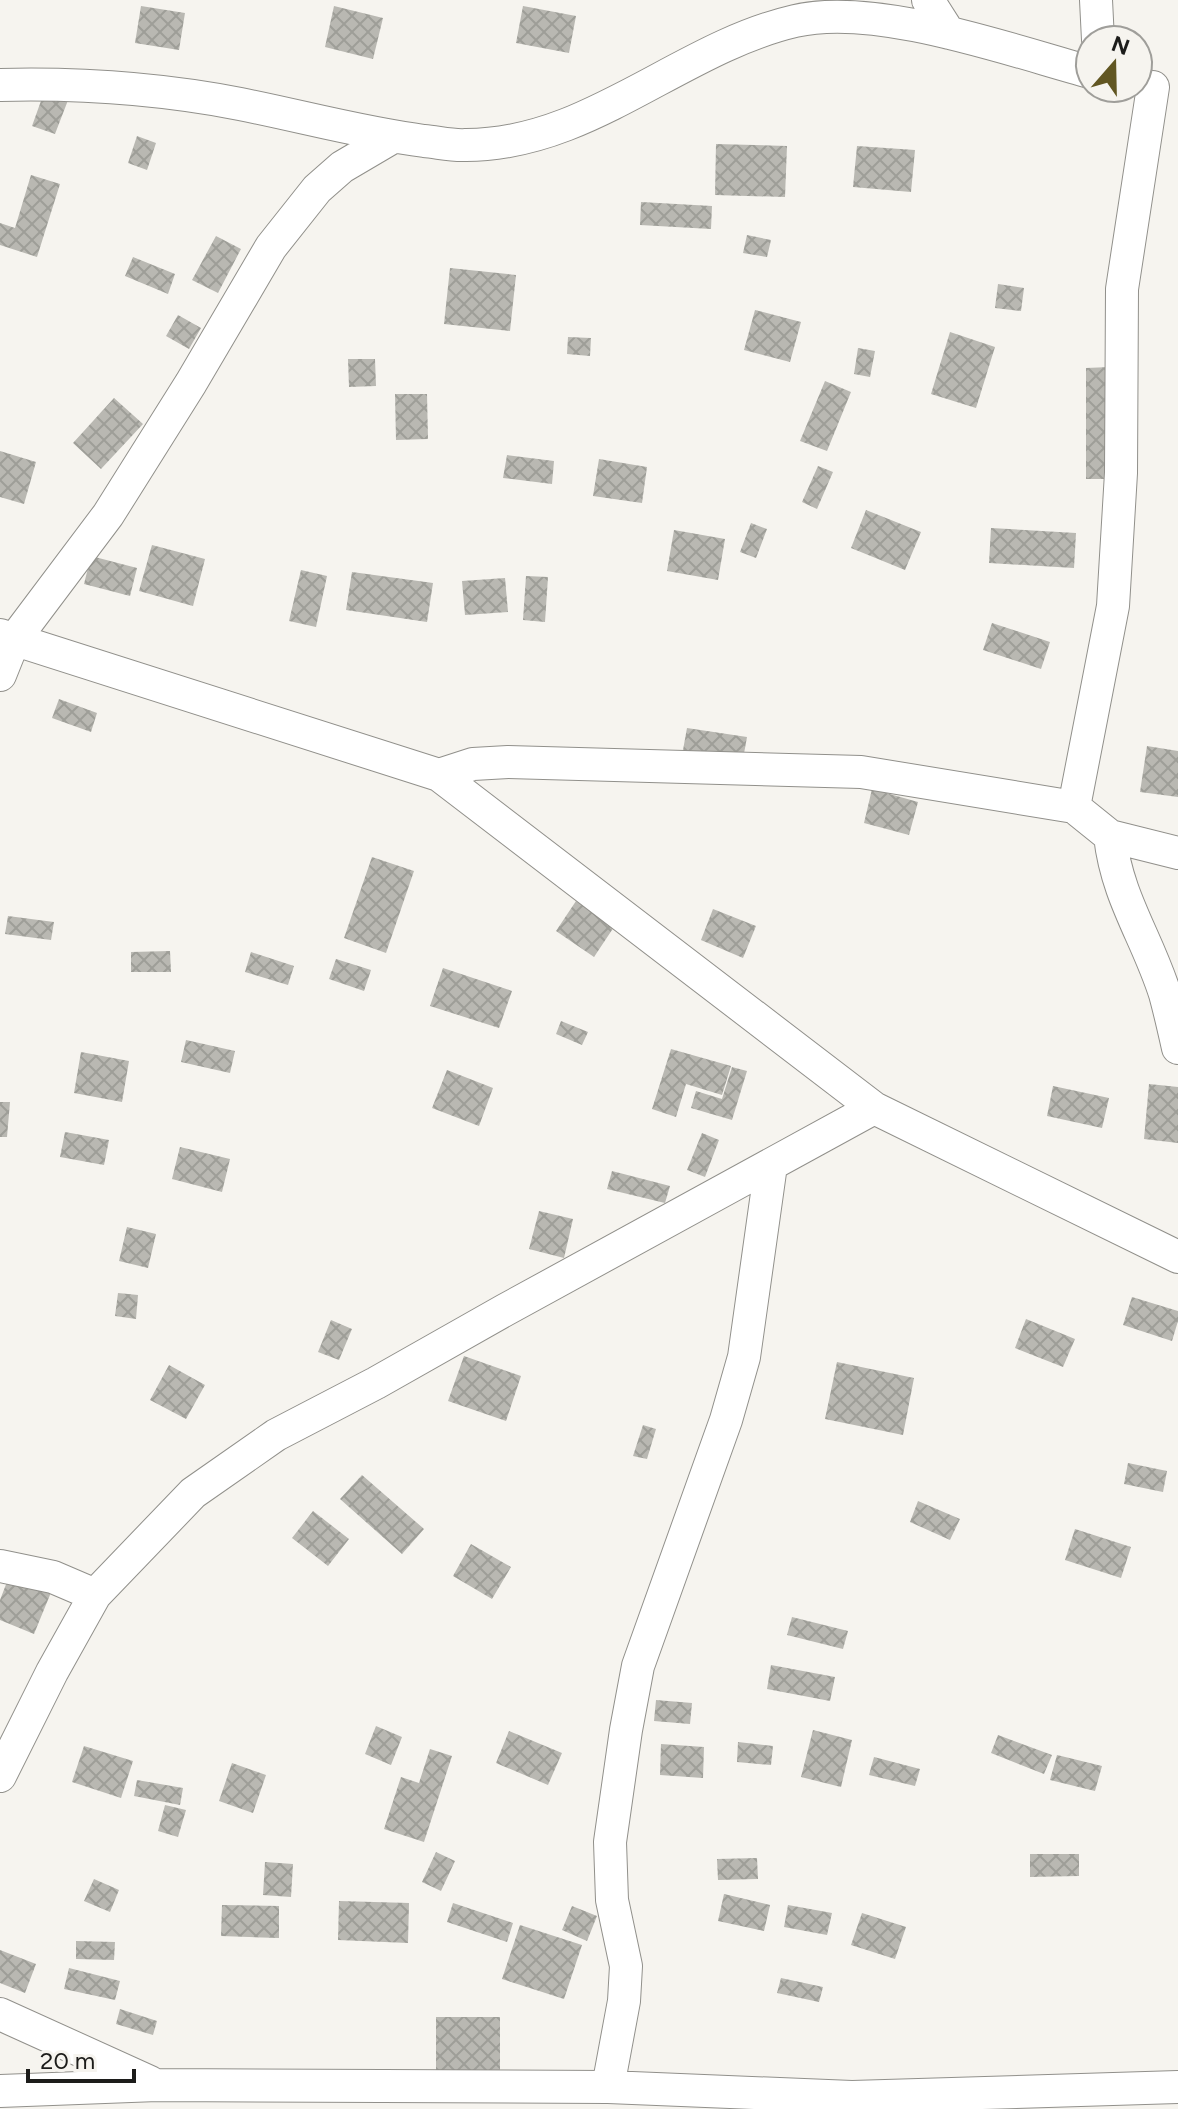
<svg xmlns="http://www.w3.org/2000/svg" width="1178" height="2109" font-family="Figtree,sans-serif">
<defs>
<pattern id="building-cross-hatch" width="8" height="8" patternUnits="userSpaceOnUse" patternTransform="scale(2)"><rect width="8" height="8" fill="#b9b8b2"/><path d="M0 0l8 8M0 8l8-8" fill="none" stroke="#9e9e98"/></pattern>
</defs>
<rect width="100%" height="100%" fill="#f6f4ef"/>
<path fill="url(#building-cross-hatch)" d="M141 6 185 13 179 50 135 43Z
M334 6 383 18 373 59 325 47Z
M523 6 576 16 569 53 516 43Z
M46 87 70 95 55 134 32 126Z
M137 136 156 143 147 170 128 163Z
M716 144 787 146 785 197 715 195Z
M857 146 915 150 911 192 853 187Z
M31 175 60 184 37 257 0 245V223L15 228Z
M641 202 712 206 711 229 640 225Z
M747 235 771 240 767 257 743 253Z
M216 236 241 249 218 293 192 280Z
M133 257 175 274 168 294 125 276Z
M450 268 516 275 510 331 444 324Z
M998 284 1024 288 1021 311 995 308Z
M755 310 801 322 790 362 744 350Z
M178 315 201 328 189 349 166 336Z
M950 332 995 347 976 408 931 394Z
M568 337 591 338 590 356 567 354Z
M858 348 875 351 870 377 854 374Z
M348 359H375L376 386 349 387Z
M1110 367V479H1086V368Z
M825 381 851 392 827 451 800 441Z
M395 394H427L428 439 396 440Z
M114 398 143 424 101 469 73 443Z
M0 451 36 462 24 504 0 497Z
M507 455 554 461 552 484 503 478Z
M599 459 647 467 642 503 593 496Z
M818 466 833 472 817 509 802 502Z
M866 510 921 532 905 570 851 548Z
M751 523 767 529 756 558 740 552Z
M991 528 1076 533 1074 568 989 563Z
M674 530 725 539 718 580 667 571Z
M152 545 205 559 193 606 139 591Z
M91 556 137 568 130 596 84 584Z
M301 570 327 576 316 627 289 621Z
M352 572 433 583 427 622 346 610Z
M526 576 548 577 545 622 523 620Z
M505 578 508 612 465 615 462 581Z
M992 623 1050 642 1041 669 983 650Z
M59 699 97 713 91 732 52 718Z
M687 728 747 737 743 759 683 750Z
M1147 746 1178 751V797L1140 792Z
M872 789 918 802 909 835 864 823Z
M372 857 414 871 386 953 344 938Z
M576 901 614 927 594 957 556 931Z
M713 909 756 926 743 958 701 940Z
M8 916 54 922 51 940 5 934Z
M170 951 171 972H131V952Z
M251 952 294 966 288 985 245 972Z
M336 959 371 970 364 991 329 979Z
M443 968 512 991 499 1028 430 1006Z
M561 1021 588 1032 582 1045 556 1034Z
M186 1040 235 1051 230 1073 181 1062Z
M671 1049 731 1066 722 1095 686 1084 676 1117 652 1109Z
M81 1052 129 1061 122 1102 74 1093Z
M732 1067 747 1071 732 1120 691 1108 696 1091 722 1099Z
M447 1070 493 1088 479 1126 432 1108Z
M1149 1084 1178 1087V1143L1144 1139Z
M1053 1086 1109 1098 1102 1128 1047 1116Z
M0 1102H10L7 1137H0Z
M65 1132 109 1140 104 1165 60 1157Z
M702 1133 719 1140 705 1177 687 1170Z
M180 1147 230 1159 222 1192 172 1179Z
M612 1171 670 1186 665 1203 607 1189Z
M539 1211 573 1219 564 1258 529 1249Z
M127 1227 156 1234 148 1268 119 1261Z
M118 1293 138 1295 136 1319 115 1316Z
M1132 1297 1178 1311V1321L1172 1341 1123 1325Z
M1026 1319 1075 1339 1063 1367 1015 1348Z
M331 1320 352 1329 339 1360 318 1352Z
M464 1356 521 1376 506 1421 448 1401Z
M837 1362 914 1378 903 1435 825 1419Z
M169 1365 205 1385 186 1419 150 1400Z
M643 1425 656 1429 647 1459 633 1456Z
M1128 1463 1167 1471 1163 1492 1124 1484Z
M362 1475 424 1529 402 1554 340 1499Z
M918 1501 960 1519 950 1540 910 1522Z
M313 1511 349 1539 328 1566 292 1538Z
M1075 1529 1131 1547 1121 1578 1065 1560Z
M471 1544 511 1567 492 1599 453 1576Z
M10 1574 52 1590 34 1634 0 1620V1600Z
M792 1617 848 1631 843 1649 787 1635Z
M771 1665 835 1677 830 1701 767 1689Z
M656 1700 692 1703 690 1724 654 1721Z
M376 1726 402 1737 391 1765 365 1754Z
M813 1730 852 1740 841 1787 801 1777Z
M509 1731 562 1753 548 1785 496 1763Z
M998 1735 1052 1755 1044 1774 991 1753Z
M738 1742 773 1746 771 1765 737 1762Z
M661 1744 704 1747 703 1778 660 1775Z
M84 1746 133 1761 121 1798 72 1782Z
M430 1749 452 1756 424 1842 384 1829 401 1777 419 1783Z
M1057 1755 1102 1766 1095 1791 1050 1780Z
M874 1757 920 1769 915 1786 869 1775Z
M232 1763 266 1775 253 1813 219 1801Z
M137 1780 183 1788 180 1805 134 1796Z
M165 1805 186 1810 178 1837 158 1831Z
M436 1852 455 1861 441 1891 422 1882Z
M1030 1854H1079V1876L1030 1877Z
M757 1858 758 1879 718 1880 717 1859Z
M265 1862 293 1864 291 1897 263 1895Z
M94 1879 119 1890 110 1912 84 1901Z
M724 1894 770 1905 764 1931 718 1921Z
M339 1901 409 1903 408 1943 338 1940Z
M453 1903 513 1923 507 1942 447 1922Z
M222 1905 279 1906V1938L221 1936Z
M788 1905 832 1913 827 1935 784 1927Z
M572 1906 597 1916 587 1941 562 1930Z
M862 1913 906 1927 895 1959 851 1945Z
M520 1925 582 1945 564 1999 502 1979Z
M76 1941 115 1942 114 1960 76 1959Z
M0 1950 36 1964 25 1993 0 1983Z
M69 1968 120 1981 115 2000 64 1989Z
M781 1978 823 1987 819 2002 777 1993Z
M120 2009 157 2021 153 2035 116 2024Z
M436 2017H500V2071H436Z"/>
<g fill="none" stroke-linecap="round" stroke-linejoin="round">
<defs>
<path id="minor" d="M928 0 949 33
M1096 0 1098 40
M0 85C79 83 162 89 240 104 301 116 362 133 424 141 437 142 452 146 466 145 589 145 679 48 795 21 876 2 1009 50 1090 72
M0 635 439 775 473 764 508 762 861 772 1074 807 1110 836 1178 853
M0 675 14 640 108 515 191 383 271 247 317 189 342 167 393 137
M439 775 874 1108 1178 1257
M1074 807 1113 606 1121 473 1122 289 1153 87
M1110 836C1117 898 1147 937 1165 994 1170 1012 1174 1030 1178 1048
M0 1566 53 1577 95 1595
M0 1776 52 1672 95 1595 193 1493 276 1435 376 1383 505 1310 874 1108
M0 2014 150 2082
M608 2087 624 2001 626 1966 612 1900 610 1842 626 1730 638 1666 726 1420 744 1357 771 1165
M0 2091 157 2085 608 2087 852 2097 1178 2087"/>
</defs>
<use href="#minor" stroke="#91908b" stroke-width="34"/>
<use href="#minor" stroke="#fff" stroke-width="32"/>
</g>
<g transform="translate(1114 64) rotate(20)"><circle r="38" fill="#f6f4ef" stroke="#9f9e9a" stroke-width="2"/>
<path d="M0-6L14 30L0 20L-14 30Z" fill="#615622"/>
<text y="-12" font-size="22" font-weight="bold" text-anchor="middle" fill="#1c1c1a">N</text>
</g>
<path d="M28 2069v12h106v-12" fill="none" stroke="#1c1c1a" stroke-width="4"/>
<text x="40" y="2069" font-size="24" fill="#1c1c1a" stroke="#f6f4ef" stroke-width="6" paint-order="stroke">20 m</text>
</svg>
